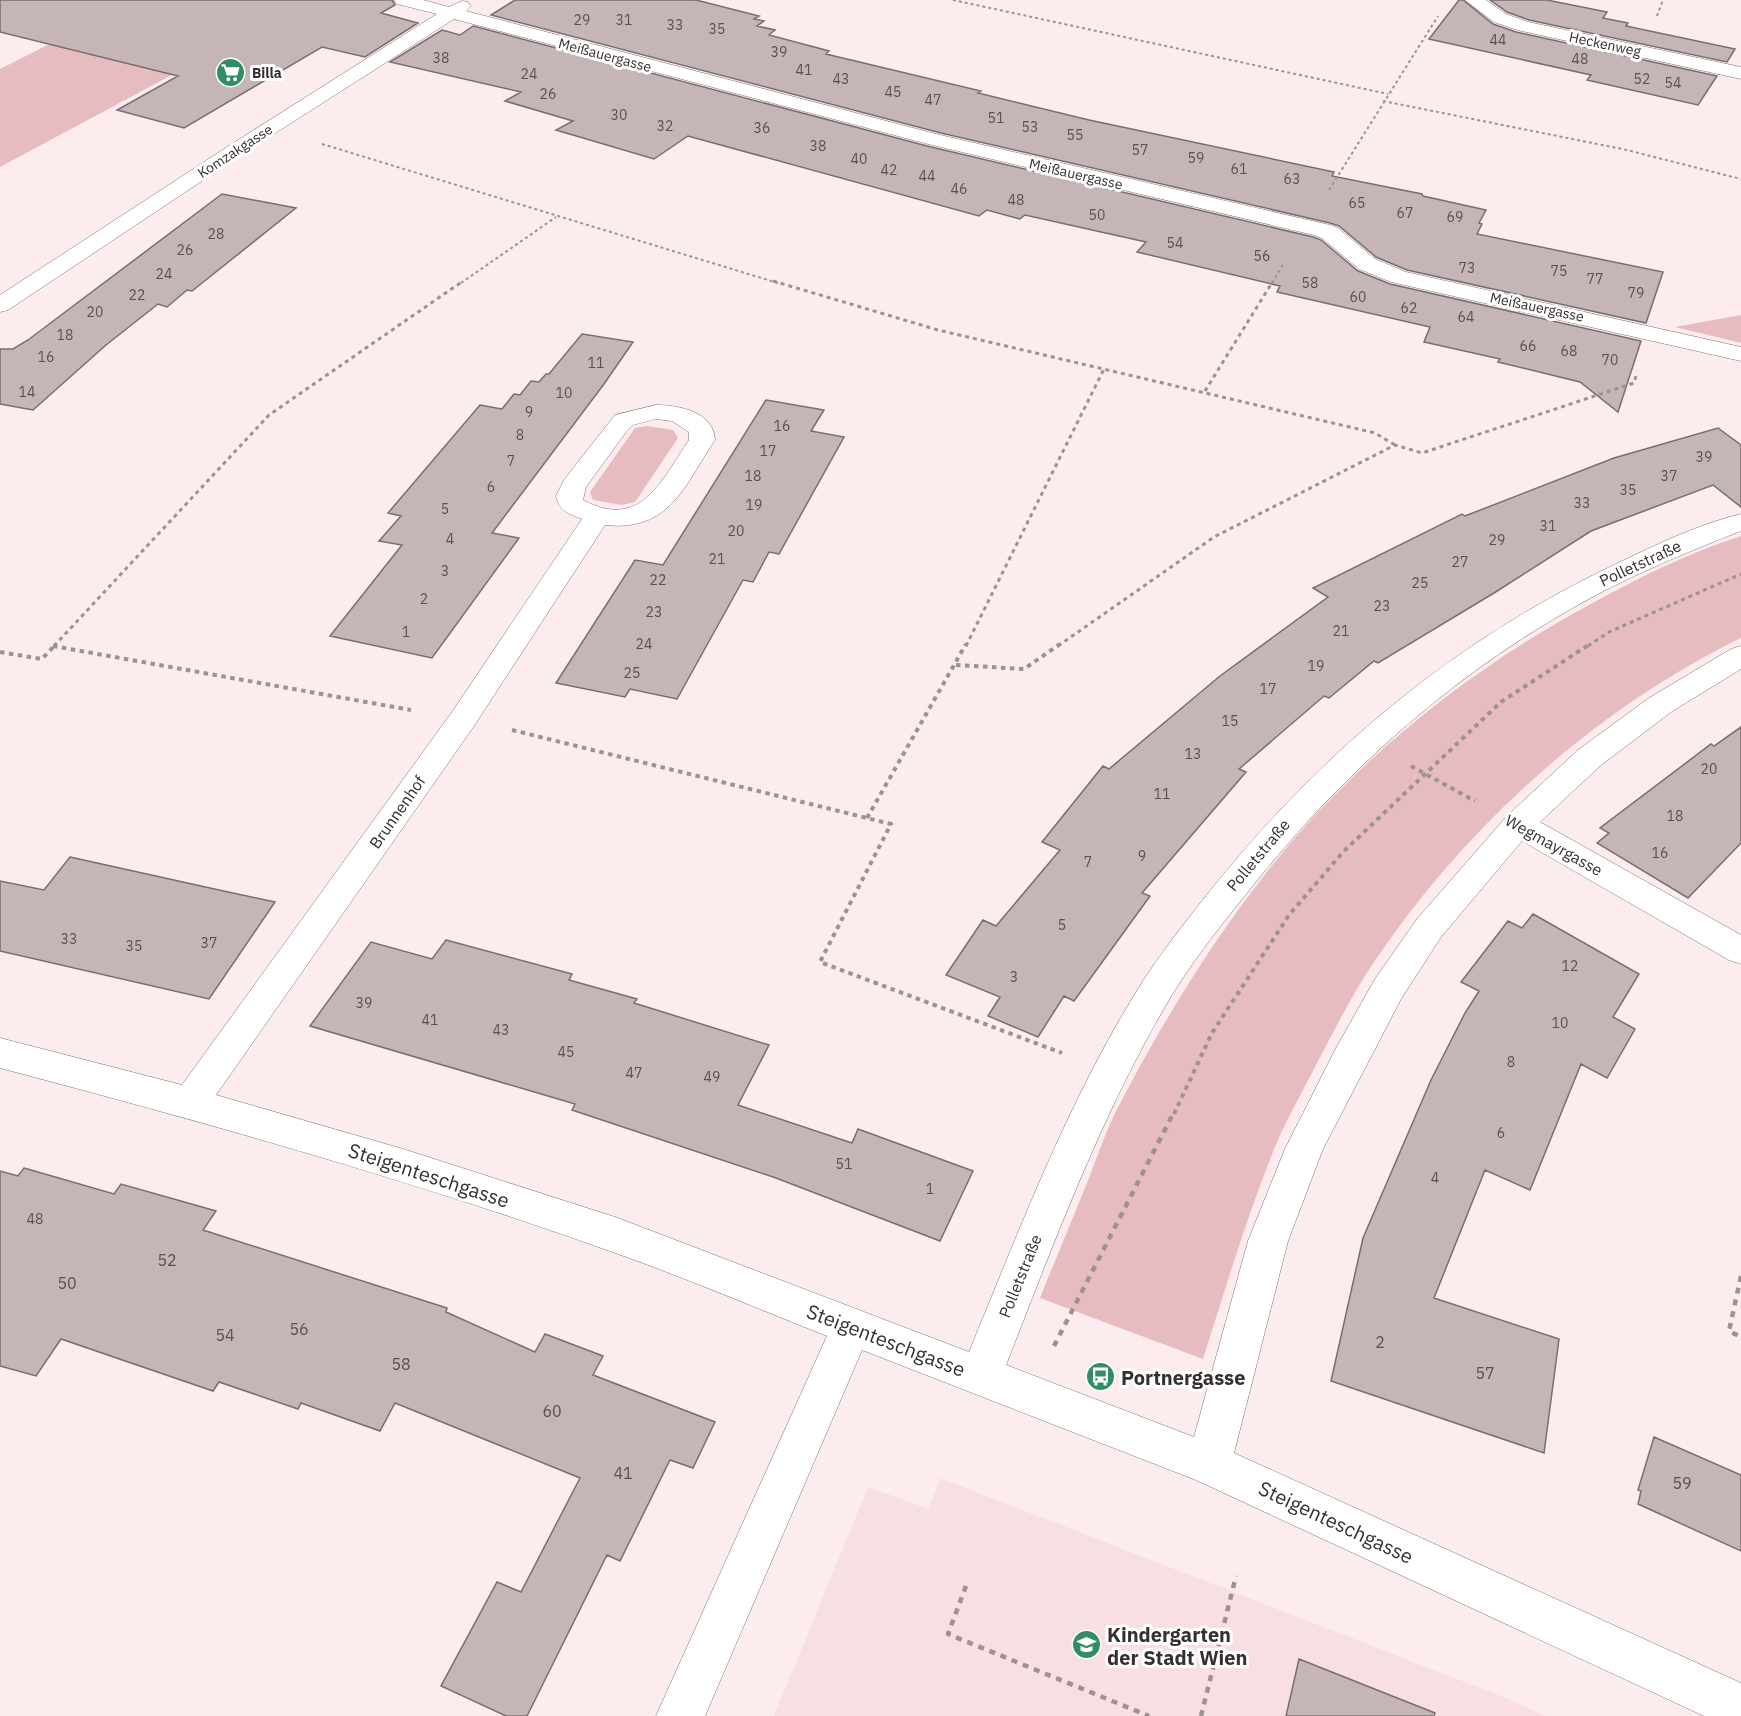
<svg xmlns="http://www.w3.org/2000/svg" width="1741" height="1716" font-family="'IBM Plex Sans',sans-serif">
<rect width="100%" height="100%" fill="#fcecee"/>
<path fill="#f8dfe2" d="M940 1478 1506 1698 1545 1716H774L868 1487 929 1509Z"/>
<path fill="#e7bcc1" d="M312 0 0 167V69L105 16Z
M1741 315V343L1675 327Z
M647 426 673 430 678 438 635 502 622 505 593 500 590 492 635 428Z
M1741 536V638C1594 710 1466 826 1374 962 1353 993 1335 1029 1317 1063 1303 1091 1287 1118 1275 1147 1247 1216 1226 1287 1203 1359L1040 1298C1056 1258 1073 1218 1089 1178 1097 1157 1105 1134 1115 1113 1163 1020 1220 927 1288 846 1371 748 1476 666 1589 605 1638 578 1688 553 1741 536Z"/>
<path fill="#c5b5b7" stroke="#7a6d6e" stroke-width="1.5" d="M0 0H392L395 5 381 13 418 23 365 57 322 47 184 128 117 110 178 76 0 32Z
M515 0H696L759 16 754 19 764 21 757 26 775 30 769 35 829 51 826 54 981 91 978 93 1089 120 1334 172 1332 176 1422 194 1423 196 1486 210 1479 223 1482 224 1477 234 1663 272 1646 323 1407 270 1376 257 1339 226 1330 223 941 133 491 15Z
M1459 0H1463L1493 24 1516 32 1717 76 1698 105 1587 80 1591 75 1429 39Z
M1490 0H1547L1607 12 1603 18 1628 23 1626 26 1735 49 1727 62 1529 20 1507 12Z
M473 26 927 146 1313 237 1321 240 1358 271 1390 284 1641 341 1618 412 1580 382 1498 362 1500 359 1424 342 1430 327 1277 292 1280 286 1137 252 1146 242 1025 215 1020 219 987 210 979 216 688 136 654 159 556 130 573 121 505 101 521 92 390 62 442 30 460 35Z
M222 194 296 208 192 291 187 290 167 307 158 304 106 345 33 410 0 404V349H13L28 340Z
M582 334 633 342 604 384 492 533 519 538 432 658 330 636 402 545 379 541 401 516 388 513 480 405 502 409 514 394 520 395 531 381 539 382 546 374H549Z
M766 400 824 410 811 431 844 437 779 554 769 552 753 582 743 580 677 699 630 689 625 697 556 683 635 560 663 565Z
M1718 428 1741 445V507L1713 485 1591 531 1494 593 1378 663 1374 661 1329 698 1324 696 1239 769 1246 772 1142 893 1150 896 1074 1001 1064 996 1038 1037 988 1016 1000 997 946 975 983 920 996 926 1060 850 1042 842 1103 766 1109 769 1220 676 1328 597 1313 588 1462 514 1465 516 1614 458Z
M1741 727V843L1688 898 1597 843 1609 833 1600 828 1711 744 1714 746Z
M70 857 210 888 275 902 209 999 0 951V881L44 890Z
M1533 914 1639 974 1613 1017 1635 1029 1607 1078 1581 1064 1530 1190 1485 1170 1434 1298 1559 1339 1544 1453 1331 1381 1363 1238 1431 1080 1465 1013 1479 991 1461 982 1508 921 1522 928Z
M446 940 572 974 569 980 637 999 634 1003 769 1045 738 1105 852 1143 858 1129 973 1171 940 1241 776 1178 572 1110 575 1104 310 1026 371 942 432 959Z
M24 1168 114 1194 121 1184 216 1211 203 1230 447 1308 446 1312 535 1352 545 1334 603 1356 593 1375 715 1422 693 1468 670 1460 620 1561 607 1555 527 1716H506L441 1686 497 1582 521 1592 580 1478 395 1403 380 1431 301 1403 298 1409 219 1382 213 1391 61 1339 36 1376 0 1366V1171L18 1176Z
M1654 1437 1741 1475V1551L1638 1504 1641 1491 1638 1490Z
M1299 1659 1435 1713 1434 1716H1286Z"/>
<g fill="none" stroke-linecap="round" stroke-linejoin="round">
<defs>
<path id="minor" d="M394 0H423L449 7 462 1 468 2 471 6 466 11 940 135 1330 225 1338 228 1375 259 1406 272 1741 347V361L1391 282 1359 269 1322 238 1314 235 928 144 454 19 241 155 8 310 0 312V295L227 147 437 14 397 4Z
M1465 0H1486L1506 14 1528 22 1741 67V79L1517 30 1494 22Z
M656 405C679 405 714 412 715 440 684 486 670 532 605 525L474 726 216 1095 403 1149 615 1217 969 1352C1021 1226 1070 1096 1143 981 1166 946 1192 913 1218 881 1330 744 1459 638 1620 562 1658 544 1699 524 1741 514V531C1692 550 1644 570 1598 594 1460 667 1343 771 1247 893 1217 930 1187 968 1163 1010 1098 1123 1053 1245 1006 1365L1194 1437 1248 1241 1285 1149 1335 1050 1375 979 1417 919 1507 816 1578 750 1649 698 1731 649 1741 646V669L1671 712 1600 766 1540 822 1741 935V964L1729 960 1522 841 1441 937 1401 999 1323 1149 1288 1241 1234 1453 1741 1683V1716H1704L1196 1480 862 1350 705 1716H656L827 1336C754 1307 681 1276 607 1250 408 1179 204 1122 0 1068V1038L182 1085 452 712 582 519C569 514 559 511 556 496L564 480 615 415ZM656 419 672 421 689 432V440C661 481 641 531 583 500L586 487 626 432 633 425Z"/>
</defs>
<use href="#minor" stroke="#7e7172" stroke-width="1"/>
<path stroke="#9d9192" stroke-width="2" stroke-dasharray="3 3" stroke-linecap="butt" d="M953 0 1388 94
M1657 16 1663 0
M1383 101 1627 150 1741 179
M322 144 778 283
M1329 190 1438 16
M461 283 556 217
M1272 283 1284 263"/>
<path stroke="#9d9192" stroke-width="3" stroke-dasharray="4 4" stroke-linecap="butt" d="M773 281 938 330 1375 433 1395 445
M1205 391 1273 281
M54 646 269 415 463 281
M966 646 1104 369
M1058 646 1214 537 1395 445 1422 453 1634 383 1637 372
M1588 646 1609 632 1741 574"/>
<path stroke="#9d9192" stroke-width="4" stroke-dasharray="4.5 4.5" stroke-linecap="butt" d="M53 646 411 710
M0 652 42 659 56 644
M956 665 1024 669 1060 644
M512 730 891 824 820 962 1062 1053
M1411 766 1475 801
M867 818 966 644
M1174 1114 1212 1033 1289 915 1344 851 1501 702 1590 644"/>
<path stroke="#9d9192" stroke-width="4.5" stroke-dasharray="6 6" stroke-linecap="butt" d="M1741 1276 1729 1331 1741 1337
M1054 1346 1174 1112
M966 1586 948 1634 1149 1716
M1201 1716 1236 1576"/>
<use href="#minor" fill="#fff" fill-rule="evenodd"/>
</g>
<defs>
<symbol id="supermarket-disc" viewBox="-11 -11 22 22"><circle r="9.5" fill="#328d64" stroke="#fff"/><path d="M-6-5.5h2.5l.6 2H6L4.5 2H-2.5L-4.4-4H-6ZM-1.5 3.2a1.3 1.3 0 1 0 .1 0ZM3 3.2a1.3 1.3 0 1 0 .1 0Z" fill="#fff"/></symbol>
<symbol id="bus-disc" viewBox="-11 -11 22 22"><circle r="9.5" fill="#328d64" stroke="#fff"/><path d="M-5-6H5V4H4V6H2V4H-2V6H-4V4H-5ZM-3.5-4V0h7V-4ZM-3.5 1.2v1.5H-2V1.2ZM2 1.2v1.5H3.5V1.2Z" fill="#fff"/></symbol>
<symbol id="school-disc" viewBox="-11 -11 22 22"><circle r="9.5" fill="#328d64" stroke="#fff"/><path d="M0-5L7-2L0 1L-7-2ZM-4 1L0 2.5L4 1V4Q0 6-4 4Z" fill="#fff"/></symbol>
</defs>
<g fill-rule="evenodd">
<use href="#supermarket-disc" x="214" y="56" width="33" height="33"/>
<use href="#bus-disc" x="1084" y="1360" width="33" height="33"/>
<use href="#school-disc" x="1070" y="1628" width="33" height="33"/>
</g>
<g text-anchor="middle" dominant-baseline="central" stroke-width="6" stroke-linejoin="round" paint-order="stroke">
<g font-size="14" fill="#595051">
<text x="582" y="20">29</text>
<text x="624" y="20">31</text>
<text x="675" y="25">33</text>
<text x="717" y="29">35</text>
<text x="1498" y="40">44</text>
<text x="779" y="52">39</text>
<text x="441" y="58">38</text>
<text x="1580" y="59">48</text>
<text x="804" y="70">41</text>
<text x="529" y="74">24</text>
<text x="841" y="79">43</text>
<text x="1642" y="79">52</text>
<text x="1673" y="83">54</text>
<text x="893" y="92">45</text>
<text x="548" y="94">26</text>
<text x="933" y="100">47</text>
<text x="619" y="115">30</text>
<text x="996" y="118">51</text>
<text x="665" y="126">32</text>
<text x="1030" y="127">53</text>
<text x="762" y="128">36</text>
<text x="1075" y="135">55</text>
<text x="818" y="146">38</text>
<text x="1140" y="150">57</text>
<text x="1196" y="158">59</text>
<text x="859" y="159">40</text>
<text x="1239" y="169">61</text>
<text x="889" y="170">42</text>
<text x="927" y="176">44</text>
<text x="1292" y="179">63</text>
<text x="959" y="189">46</text>
<text x="1016" y="200">48</text>
<text x="1357" y="203">65</text>
<text x="1405" y="213">67</text>
<text x="1097" y="215">50</text>
<text x="1455" y="217">69</text>
<text x="216" y="234">28</text>
<text x="1175" y="243">54</text>
<text x="185" y="250">26</text>
<text x="1262" y="256">56</text>
<text x="1467" y="268">73</text>
<text x="1559" y="271">75</text>
<text x="164" y="274">24</text>
<text x="1595" y="279">77</text>
<text x="1310" y="283">58</text>
<text x="1636" y="293">79</text>
<text x="137" y="295">22</text>
<text x="1358" y="297">60</text>
<text x="1409" y="308">62</text>
<text x="95" y="312">20</text>
<text x="1466" y="317">64</text>
<text x="65" y="335">18</text>
<text x="1528" y="346">66</text>
<text x="1569" y="351">68</text>
<text x="46" y="357">16</text>
<text x="1610" y="360">70</text>
<text x="596" y="363">11</text>
<text x="27" y="392">14</text>
<text x="564" y="393">10</text>
<text x="529" y="412">9</text>
<text x="782" y="426">16</text>
<text x="520" y="435">8</text>
<text x="768" y="451">17</text>
<text x="1704" y="457">39</text>
<text x="511" y="461">7</text>
<text x="753" y="476">18</text>
<text x="1669" y="476">37</text>
<text x="491" y="487">6</text>
<text x="1628" y="490">35</text>
<text x="1582" y="503">33</text>
<text x="754" y="505">19</text>
<text x="445" y="509">5</text>
<text x="1548" y="526">31</text>
<text x="736" y="531">20</text>
<text x="450" y="539">4</text>
<text x="1497" y="540">29</text>
<text x="717" y="559">21</text>
<text x="1460" y="562">27</text>
<text x="445" y="571">3</text>
<text x="658" y="580">22</text>
<text x="1420" y="583">25</text>
<text x="424" y="599">2</text>
<text x="1382" y="606">23</text>
<text x="654" y="612">23</text>
<text x="1341" y="631">21</text>
<text x="406" y="632">1</text>
<text x="644" y="644">24</text>
<text x="1316" y="666">19</text>
<text x="632" y="673">25</text>
<text x="1268" y="689">17</text>
<text x="1230" y="721">15</text>
<text x="1193" y="754">13</text>
<text x="1709" y="769">20</text>
<text x="1162" y="794">11</text>
<text x="1675" y="816">18</text>
<text x="1660" y="853">16</text>
<text x="1142" y="856">9</text>
<text x="1088" y="862">7</text>
<text x="1062" y="925">5</text>
<text x="69" y="939">33</text>
<text x="209" y="943">37</text>
<text x="134" y="946">35</text>
<text x="1570" y="966">12</text>
<text x="1014" y="977">3</text>
<text x="364" y="1003">39</text>
<text x="430" y="1020">41</text>
<text x="1560" y="1023">10</text>
<text x="501" y="1030">43</text>
<text x="566" y="1052">45</text>
<text x="1511" y="1062">8</text>
<text x="634" y="1073">47</text>
<text x="712" y="1077">49</text>
<text x="1501" y="1133">6</text>
<text x="844" y="1164">51</text>
<text x="1435" y="1178">4</text>
<text x="930" y="1189">1</text>
<text x="35" y="1219">48</text>
</g>
<g font-size="14" fill="#352f2f" stroke="#fff">
<text transform="translate(1605 44) rotate(12)">Heckenweg</text>
<text transform="translate(605 55) rotate(15)">Meißauergasse</text>
<text transform="translate(235 151) rotate(-33)">Komzakgasse</text>
<text transform="translate(1076 174) rotate(13)">Meißauergasse</text>
<text transform="translate(1537 307) rotate(12)">Meißauergasse</text>
</g>
<g font-size="14" font-weight="bold" fill="#352f2f" stroke="#fff" text-anchor="start">
<text x="252" y="73">Billa</text>
</g>
<g font-size="16" fill="#352f2f" stroke="#fff">
<text transform="translate(1640 563) rotate(-25)">Polletstraße</text>
<text transform="translate(397 812) rotate(-55)">Brunnenhof</text>
<text transform="translate(1554 845) rotate(29)">Wegmayrgasse</text>
<text transform="translate(1258 855) rotate(-50)">Polletstraße</text>
<text transform="translate(1020 1276) rotate(-68)">Polletstraße</text>
</g>
<g font-size="16" fill="#595051">
<text x="167" y="1260">52</text>
<text x="67" y="1283">50</text>
<text x="299" y="1329">56</text>
<text x="225" y="1335">54</text>
<text x="1380" y="1342">2</text>
<text x="401" y="1364">58</text>
<text x="1485" y="1373">57</text>
<text x="552" y="1411">60</text>
<text x="623" y="1473">41</text>
<text x="1682" y="1483">59</text>
</g>
<g font-size="20" fill="#352f2f" stroke="#fff">
<text transform="translate(429 1175) rotate(18)">Steigenteschgasse</text>
<text transform="translate(886 1340) rotate(21)">Steigenteschgasse</text>
<text transform="translate(1336 1522) rotate(25)">Steigenteschgasse</text>
</g>
<g font-size="20" font-weight="bold" fill="#352f2f" stroke="#fff" text-anchor="start">
<text x="1121" y="1377">Portnergasse</text>
<text x="1107" y="1634">Kindergarten<tspan x="1107" dy="23">der Stadt Wien</tspan></text>
</g>
</g>
</svg>
